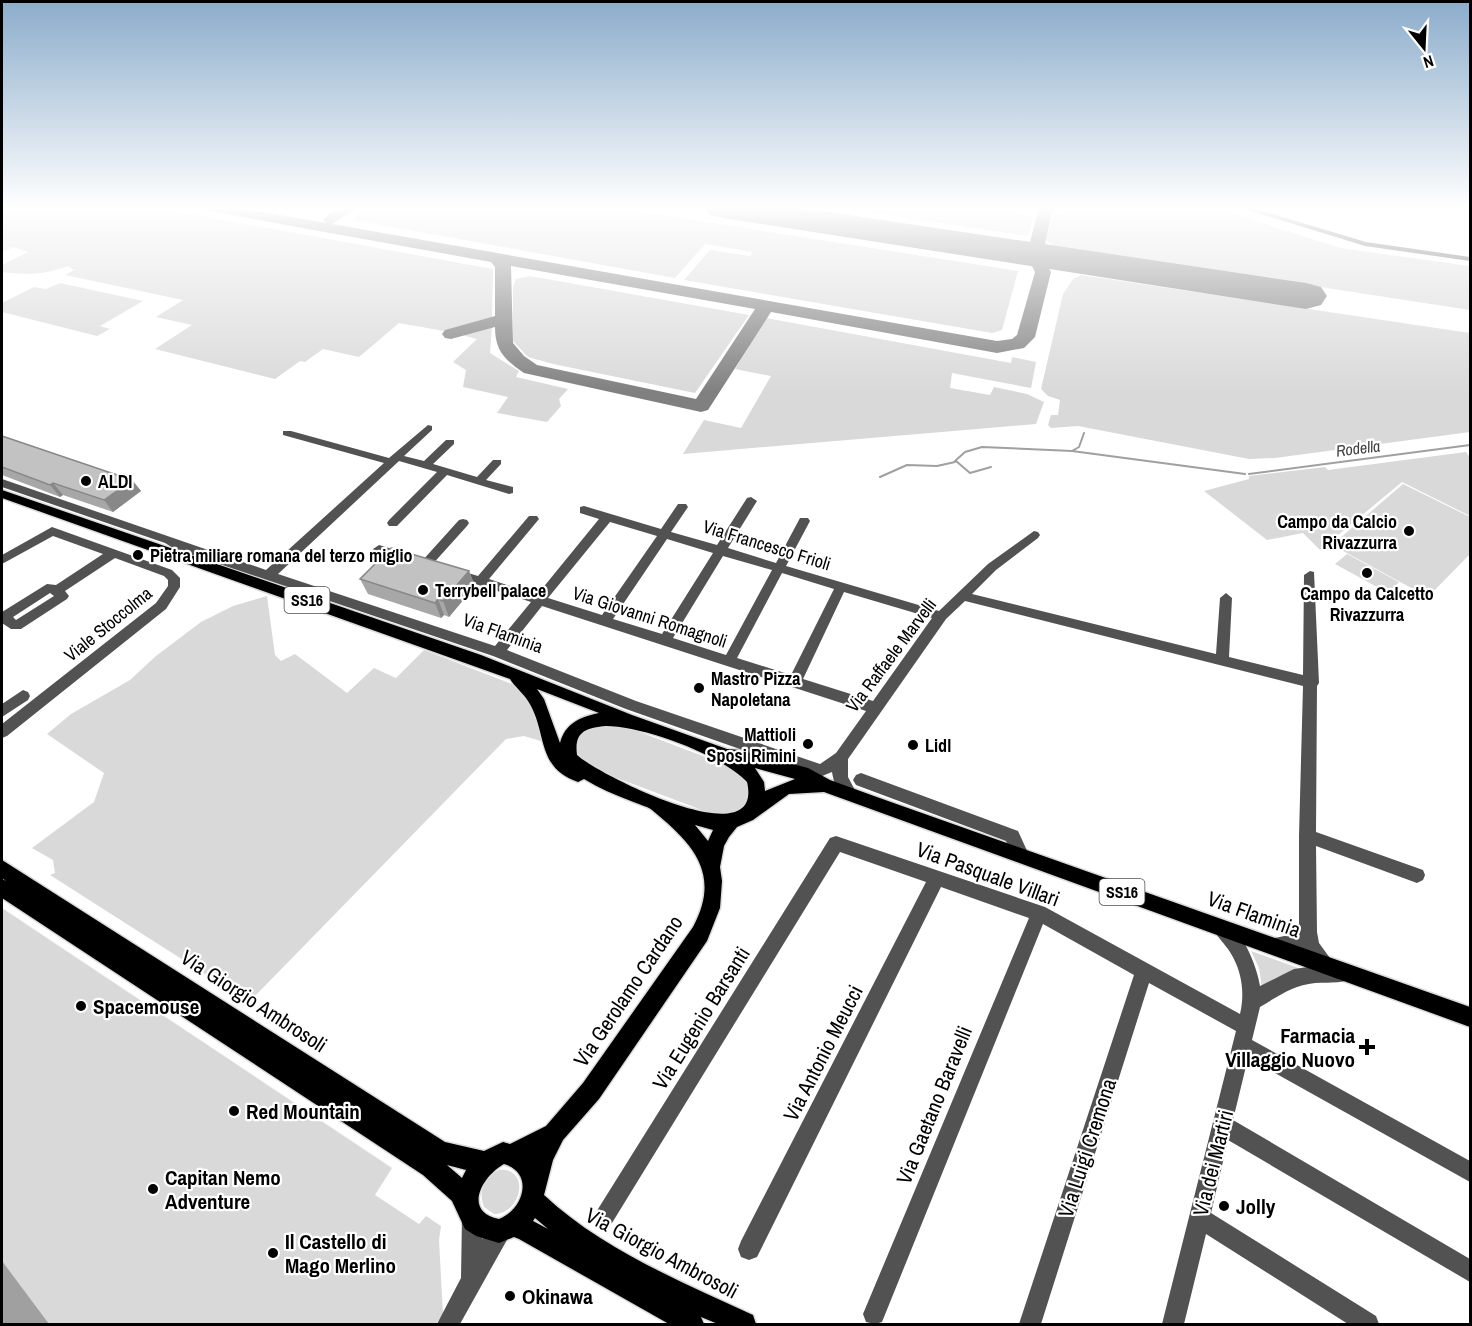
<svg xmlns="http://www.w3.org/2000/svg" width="1472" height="1326" font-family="'Archivo Narrow',sans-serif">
<rect width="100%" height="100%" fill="#fff"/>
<path fill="#d9d9d9" d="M2 207H152L493 269 492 317 444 331 399 323 359 357 323 349 305 362 300 361 275 379 155 349 192 325 156 317 183 300 65 275 74 270 68 266C45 275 26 275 2 272V265L28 252 13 247 2 252Z
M365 207H612L1018 271 1002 330 992 333 684 280 710 250 750 256 753 252 705 244 675 278 354 220 357 213Z
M834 207H1013L1017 214 1034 217 1028 236Z
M1072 207H1213L1340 248 1470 266V310L1055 246 1046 240 1053 215 1071 211Z
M1081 275 1470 333V432L1275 458 1249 459 1078 426 1051 428 1048 425 1051 415H1058L1060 400 1048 396 1041 389 1063 294 1073 279Z
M530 276 749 315 695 393 553 364 528 357 513 341V287L516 279Z
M60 283 143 301 100 326 110 329 97 336 2 312V303L34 287 46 289Z
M766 318 1011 363 1012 357 1036 362 1031 388 952 373 950 388 990 395 994 387 1027 394 1044 402 1036 424 683 454 704 420 741 428 771 376 735 369Z
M492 326 490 353 519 371 516 377 568 389 559 399 561 406 547 422 497 413 508 397 463 387 466 370 453 362 477 339 462 335Z
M1466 452 1470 458V516L1402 482 1320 550 1303 533 1267 540 1204 491 1249 479V476L1325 467 1328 470Z
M1403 484 1470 517V554L1428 597 1332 545Z
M1347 554 1399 582 1388 593 1335 564Z
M267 596 275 655 281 661 295 654 347 693 374 668 396 678 424 650 517 686 531 703 544 742 524 736 506 739 249 1002 50 875 55 873 53 860 32 848 94 802 104 773 47 734 71 714 130 680 156 656 201 622 233 606Z
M616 723 737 769 750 783 748 803 736 813 715 815 588 767 579 761 574 746 584 728Z
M2 908 392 1168 375 1195 419 1224 426 1216 441 1226 439 1240 443 1314 436 1324H2Z
M1251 951 1301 969 1275 978 1262 988 1259 968Z
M499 1170C531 1167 522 1214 494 1214L484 1207C478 1192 484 1177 499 1170Z"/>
<path fill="#a0a0a0" d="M2 1261 49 1324H2Z"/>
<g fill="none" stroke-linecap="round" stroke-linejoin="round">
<path stroke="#a0a0a0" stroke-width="2" d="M1115 207 1116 211
M1072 451 1245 474
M955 461 965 452 982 447 1072 451 1079 447 1084 433
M956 461 970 473 991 467
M1249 474 1470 445
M880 477 907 465 937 466 955 462"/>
<path fill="#808080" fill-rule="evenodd" d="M202 207H233L326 223 323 220C334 208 344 207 358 207L332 224 997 341 1012 339 1017 335 1035 272 1032 266 1024 260 1003 254 1001 251 1009 246H1029L1039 207H1053L1044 249 1037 254 1044 259 1051 272 1035 337 1024 348 997 353 771 312 708 410 701 412 524 373C505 360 495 351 495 327L451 339 445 338 442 334 445 330 495 316V267L491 262 209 211ZM511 266 755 309 696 399 537 365 524 356 513 343Z"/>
<path fill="#808080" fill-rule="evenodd" d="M705 207H795L1306 283 1321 287 1327 296 1321 305 1306 309 723 218 710 215Z"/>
<defs>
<path id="major" d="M2 490 481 655 632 715 727 749 740 750 808 768 830 780 874 796 1470 1007V1027L824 792 789 794 753 820 737 827 729 837 724 846 720 867 722 881 720 908 707 941 599 1099 563 1140 553 1160 544 1195C603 1250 680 1281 753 1315L756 1324H718L701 1317 704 1324H669L519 1239 514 1237 499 1243 476 1236 465 1229 452 1201 423 1175 2 898V879L6 881 2 878V860L445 1142 484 1151 503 1142 510 1144 546 1126 583 1083 693 927C722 873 692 843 652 810 647 806 637 804 631 801 615 795 599 788 584 779L578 782C535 767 548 732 528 701 523 693 515 687 510 679L2 498ZM537 689 599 713C579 717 565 724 560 743L544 699ZM606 726C643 726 722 755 747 782 765 859 597 774 577 755 574 732 585 728 606 726ZM755 768 795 779 765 791 764 782ZM695 825 713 830 708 841ZM504 1164C535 1173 523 1210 499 1219 463 1212 481 1177 504 1164ZM447 1165 466 1170 462 1178ZM535 1218 548 1229 533 1221Z"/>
</defs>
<use href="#major" stroke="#dbdbdb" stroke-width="3"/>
<path fill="#525252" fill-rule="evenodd" d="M1238 207H1249L1366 242 1470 257V261L1365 246Z
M428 425 432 426V430L404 456 424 461 446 440H454V444L433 464 477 477 493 460H501V464L486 480 513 487V493L509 494 447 475 397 526H389L387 523 389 520 437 472 399 461 278 574 495 646 531 602 451 576 449 573 455 569 478 576 529 516H537L539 519 489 579 537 595 599 519 580 513V507L584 506 661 529 678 504H686L688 507 671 532 717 545 747 498 751 497 757 501 728 548 776 563 800 518H808L810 521 786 566 939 611 988 564 1034 531 1038 532 1040 535 1038 538 996 570 972 594 1216 654 1220 598 1226 593 1232 598 1229 657 1303 675 1304 575 1310 571 1314 572 1319 683 1317 686 1316 832 1423 870 1425 875 1423 880 1417 883 1316 846 1317 932 1319 943 1335 965 1348 968 1351 974 1348 980C1338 984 1326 982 1315 983 1294 985 1278 996 1260 1007L1252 1040 1470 1161V1182L1248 1058 1233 1120 1470 1259V1282L1228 1140 1211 1213 1376 1316 1379 1324H1348L1206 1234 1184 1324H1162L1236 1031 1149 983 1041 1324H1019L1134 975 1043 924 882 1322 875 1324 866 1322 863 1314 1029 918 941 887 757 1257 749 1260 741 1257 738 1249 741 1241 926 882 840 852 612 1223 605 1226 598 1223 595 1216 598 1209 830 838 836 836 1045 907 1240 1014C1245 993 1242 971 1230 952 1225 944 1217 937 1213 928L1216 922 1222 920C1242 928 1257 966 1260 986L1294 969 1315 966 1303 948 1276 954 1270 951 1267 945 1270 939 1294 934 1299 929V836L1303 686 965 601 946 619 848 759V777L857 794 854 799C840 804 834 784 832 772L812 780 807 779 805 772 626 709 493 656 175 549 165 543 2 487V479L266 570 384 463 283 435V431H291L389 458ZM610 522 657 536 602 615 548 598ZM667 539 713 553 662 634 613 619ZM723 556 772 570 726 655 673 638ZM782 573 834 589 791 675 737 658ZM844 592 932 618 873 701 803 679ZM542 606 866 711 836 753 820 764 636 701 507 650Z
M463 519 467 520 469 523 467 526 430 567H422L420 564 422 561 459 520Z
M52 527 172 570 180 578V587L166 609 7 736 2 738V724L156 603 168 586V580L164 576 115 558 65 591 69 596 67 599 21 629H11L2 623V612L47 584 56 585 103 554 53 536 2 564V555ZM50 593 54 596 16 620 13 617Z
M379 545 406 553 408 556 402 560 375 552 373 549Z
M23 690 28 692 30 696 28 700 2 717V704Z
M861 773 1018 831 1029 855 1027 860 1021 862 1015 860 1006 841 856 785 853 780 856 775Z
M472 1207 479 1210 482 1217V1239L495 1222 502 1218 509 1222 513 1229 460 1324H437L461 1278 462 1217 465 1210Z"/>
<use href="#major" fill="#000" fill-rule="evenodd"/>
</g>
<path fill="#a7a7a7" d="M2 436 132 480 141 491 113 512 63 495 60 497 2 475Z
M469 571 475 586 449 617 444 615 441 618 368 594 360 579Z"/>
<path fill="#888" d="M132 480 141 491 113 512 104 500Z
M53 483 63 495 60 497 50 485Z
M469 571 475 586 449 617 443 601Z
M438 599 444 615 441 618 435 603Z"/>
<path fill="#c2c2c2" stroke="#888" stroke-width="1.5" d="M2 436 132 480 104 500 53 483 50 485 2 467Z
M391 548 469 571 443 601 438 599 435 603 360 579Z"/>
<linearGradient id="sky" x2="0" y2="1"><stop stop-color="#8baccb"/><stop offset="0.53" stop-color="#fff"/><stop offset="1" stop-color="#fff" stop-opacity="0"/></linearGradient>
<rect width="1472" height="392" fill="url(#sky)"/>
<g fill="#000" stroke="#fff" stroke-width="2">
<circle cx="86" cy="481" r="6"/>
<circle cx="1409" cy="531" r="6"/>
<circle cx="138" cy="555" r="6"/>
<circle cx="1367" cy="573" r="6"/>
<circle cx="423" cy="590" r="6"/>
<circle cx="699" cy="688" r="6"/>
<circle cx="808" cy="744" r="6"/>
<circle cx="913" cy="745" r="6"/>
<circle cx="81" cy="1006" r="6"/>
<path d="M1364 1038h6v6h6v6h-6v6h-6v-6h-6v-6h6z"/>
<circle cx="234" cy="1111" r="6"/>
<circle cx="153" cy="1189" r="6"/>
<circle cx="1224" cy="1206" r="6"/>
<circle cx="273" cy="1253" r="6"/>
<circle cx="510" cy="1296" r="6"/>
</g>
<g text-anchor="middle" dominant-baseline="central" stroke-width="4.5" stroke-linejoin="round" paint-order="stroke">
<g font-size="16" font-style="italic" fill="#414141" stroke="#fff">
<text transform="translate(1358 448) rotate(-7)">Rodella</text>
</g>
<g fill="#fff" stroke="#4c4c4c" stroke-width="1.5">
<rect x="284.5" y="587" width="45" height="26" rx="4.5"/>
<rect x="1099.5" y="879" width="45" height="26" rx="4.5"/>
</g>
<g font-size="16" font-weight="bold" fill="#000">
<text x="307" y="600">SS16</text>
<text x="1122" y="892">SS16</text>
</g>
<g font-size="18" font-weight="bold" fill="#000" stroke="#fff" text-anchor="start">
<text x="98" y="481">ALDI</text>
<text x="1397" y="521" text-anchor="end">Campo da Calcio<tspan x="1397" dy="21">Rivazzurra</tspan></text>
<text x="150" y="555">Pietra miliare romana del terzo miglio</text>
<text x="435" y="590">Terrybell palace</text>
<text x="1367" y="593" text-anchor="middle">Campo da Calcetto<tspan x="1367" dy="21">Rivazzurra</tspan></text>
<text x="711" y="678">Mastro Pizza<tspan x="711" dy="21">Napoletana</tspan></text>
<text x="796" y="734" text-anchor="end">Mattioli<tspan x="796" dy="21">Sposi Rimini</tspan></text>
<text x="925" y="745">Lidl</text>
</g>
<g font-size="18" fill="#000" stroke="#fff">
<text transform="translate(767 545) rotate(17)">Via Francesco Frioli</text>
<text transform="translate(650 617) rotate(18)">Via Giovanni Romagnoli</text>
<text transform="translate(108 624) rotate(-39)">Viale Stoccolma</text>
<text transform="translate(503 633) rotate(20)">Via Flaminia</text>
<text transform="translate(891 655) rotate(-53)">Via Raffaele Marvelli</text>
</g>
<g font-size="21" fill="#000" stroke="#fff">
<text transform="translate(988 874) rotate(20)">Via Pasquale Villari</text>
<text transform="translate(1254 914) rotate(20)">Via Flaminia</text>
<text transform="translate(628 991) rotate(-56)">Via Gerolamo Cardano</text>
<text transform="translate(254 1001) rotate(33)">Via Giorgio Ambrosoli</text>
<text transform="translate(701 1018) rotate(-58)">Via Eugenio Barsanti</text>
<text transform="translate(823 1053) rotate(-63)">Via Antonio Meucci</text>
<text transform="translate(934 1105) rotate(-68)">Via Gaetano Baravelli</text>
<text transform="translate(1087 1148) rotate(-72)">Via Luigi Cremona</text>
<text transform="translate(1213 1163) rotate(-76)">Via dei Martiri</text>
<text transform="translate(662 1253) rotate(28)">Via Giorgio Ambrosoli</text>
</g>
<g font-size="21" font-weight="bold" fill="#000" stroke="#fff" text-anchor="start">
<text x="93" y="1006">Spacemouse</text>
<text x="1355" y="1035" text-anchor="end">Farmacia<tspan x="1355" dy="24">Villaggio Nuovo</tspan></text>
<text x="246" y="1111">Red Mountain</text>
<text x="165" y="1177">Capitan Nemo<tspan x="165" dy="24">Adventure</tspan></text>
<text x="1236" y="1206">Jolly</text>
<text x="285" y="1241">Il Castello di<tspan x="285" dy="24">Mago Merlino</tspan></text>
<text x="522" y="1296">Okinawa</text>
</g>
</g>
<rect width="1472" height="1326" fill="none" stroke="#000000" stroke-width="6"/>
<g transform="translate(1424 48) rotate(162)" stroke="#ffffff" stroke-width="4.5" paint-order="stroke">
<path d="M0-4.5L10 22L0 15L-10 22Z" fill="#000000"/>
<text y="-9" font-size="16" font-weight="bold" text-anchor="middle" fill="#000000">N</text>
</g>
</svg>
